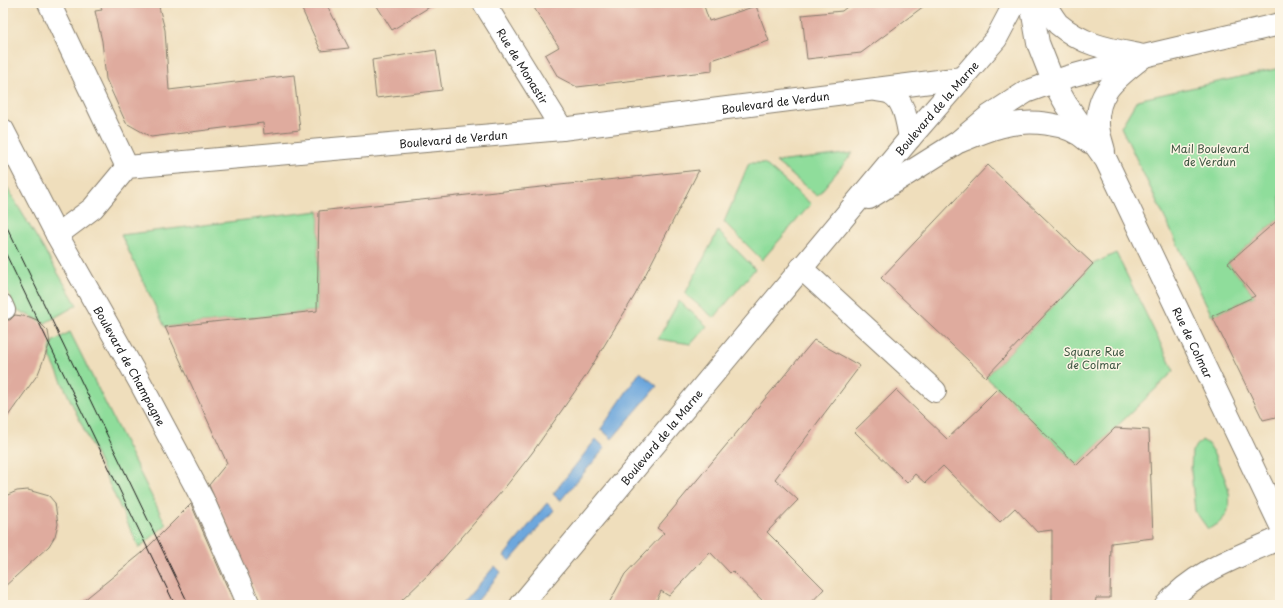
<svg xmlns="http://www.w3.org/2000/svg" width="1283" height="608" font-family="'Playpen Sans',sans-serif">
<rect width="100%" height="100%" fill="#fcf5e5"/>
<filter id="ink" filterUnits="userSpaceOnUse"><feTurbulence type="fractalNoise" baseFrequency=".025" numOctaves="2"/><feDisplacementMap in="SourceGraphic" scale="8" xChannelSelector="R" yChannelSelector="G"/><feConvolveMatrix kernelMatrix="1 2 1 2 8 2 1 2 1" color-interpolation-filters="sRGB"/></filter>
<filter id="wash" filterUnits="userSpaceOnUse"><feTurbulence type="fractalNoise" baseFrequency=".012" numOctaves="4" result="noise"/><feDisplacementMap in="SourceGraphic" scale="16" xChannelSelector="R" yChannelSelector="G"/><feGaussianBlur stdDeviation="0.9" result="paint"/><feColorMatrix in="noise" values="0 0 0 0 0 0 0 0 0 0 0 0 0 0 0 0 0 1.4 0 .05"/><feComposite in="paint" operator="in"/></filter>
<g filter="url(#wash)">
<rect width="100%" height="100%" fill="#efdebc"/>
<path fill="#8fdd9b" stroke="#567c5c" d="M1280 68V218L1228 263 1255 296 1212 316 1121 127 1137 100Z
M853 153 817 196 776 162Z
M749 163H764L811 204 762 260 724 222Z
M3 181 77 305 45 323 15 309 3 280Z
M319 211 317 311 165 327 121 235Z
M718 231 755 269 714 318 685 294Z
M1116 253 1174 371 1077 465 986 377 1093 264Z
M679 301 707 326 691 344 658 339Z
M70 332 166 525 139 548 49 354 52 342Z
M1202 440 1208 444 1212 450C1221 471 1241 501 1221 521 1218 525 1212 527 1208 529L1195 511 1191 471 1192 451Z"/>
<path fill="#6da7dd" stroke="#44627c" d="M640 372 657 386 612 439 601 429Z
M596 439 605 448 560 501 553 494Z
M547 503 554 510 510 561 504 556Z
M495 566 501 572 474 605H461Z"/>
<g id="blocks">
<path fill="#dfab9e" d="M99 3H158L165 30 169 90 294 75 300 130 264 134 263 123 151 137 126 123 106 79 102 41 95 11 102 10Z
M299 3H326L349 48 321 51Z
M375 3H436L392 30Z
M531 3H703L709 21 756 6 769 41 712 60V71L577 87 558 77 545 55 559 47Z
M852 3H928L861 53 807 59 802 15 842 11Z
M436 50 442 90 376 98 372 60Z
M988 165 1093 264 986 377 881 278Z
M699 170 635 295 585 377 532 453 503 490 435 568 397 605H261L209 485 227 463 165 327 317 311 319 211Z
M1280 218V416L1263 420 1212 316 1255 296 1228 263Z
M15 315 30 317 37 320 48 331 50 343 38 374 3 423V320H10Z
M814 340 860 366 775 479 798 500 767 532 824 589 809 605H767L732 571 730 573 710 552 669 596 661 591 654 605H608L625 574 664 533 657 528Z
M998 388 1077 465 1115 428 1149 430 1153 538 1111 543 1110 598H1096L1095 605H1052V530L1037 532 1015 508 1000 522 943 466 925 483 915 474 907 483 854 431 896 390 947 439 981 407 980 406Z
M28 490 49 496 55 503 58 524 55 536 49 546 3 588V497L17 491Z
M191 504 235 605H78L142 553Z"/>
</g>
</g>
<g filter="url(#ink)">
<use href="#blocks" fill-opacity="0" stroke="#867d6c" stroke-width="1"/>
<g fill="none" stroke-linecap="round" stroke-linejoin="round">
<defs>
<path id="service" d="M3 303 6 310"/>
<g id="minor">
<path d="M49 3 127 167"/>
<path id="s1" d="M484 3 562 129"/>
<path id="s2" d="M1031 3 1038 43 1053 81 1066 104 1106 160 1280 524"/>
<path d="M877 90C881 91 886 91 890 93 905 100 907 124 910 138"/>
<path d="M961 141C974 136 986 130 999 127 1027 119 1067 121 1089 142"/>
<path d="M1104 151C1102 142 1098 133 1098 124 1096 90 1120 76 1144 56"/>
<path id="s3" d="M57 235 93 208 127 167 562 129 962 78"/>
<path d="M801 268 935 391"/>
<path d="M1166 605C1196 570 1239 557 1280 538"/>
</g>
<g id="tertiary">
<path d="M1044 3C1048 9 1053 18 1058 24 1083 45 1108 49 1139 55"/>
<path d="M869 198 958 142 989 116 1026 92 1067 77 1144 56 1280 24"/>
<path id="s4" d="M521 605 910 138 996 39 1015 3"/>
</g>
<g id="secondary">
<path id="s5" d="M3 130 57 235 141 384 203 500 249 605"/>
</g>
</defs>
<use href="#service" stroke="#867d6c" stroke-width="20"/>
<use href="#minor" stroke="#867d6c" stroke-width="24"/>
<use href="#tertiary" stroke="#867d6c" stroke-width="24"/>
<use href="#secondary" stroke="#867d6c" stroke-width="24"/>
<use href="#service" stroke="#fff" stroke-width="18"/>
<use href="#minor" stroke="#fff" stroke-width="22"/>
<use href="#tertiary" stroke="#fff" stroke-width="22"/>
<use href="#secondary" stroke="#fff" stroke-width="22"/>
<path stroke="#1c1c1c" stroke-width="1" d="M3 219 189 605
M3 248 175 605"/>
</g>
</g>
<g text-anchor="middle" dominant-baseline="central" stroke-width="3" stroke-linejoin="round" paint-order="stroke">
<g font-size="11" fill="#1c1c1c" stroke="#fcf5e5">
<text stroke="none"><textPath href="#s1" startOffset="74">Rue de Monastir</textPath></text>
<text stroke="none"><textPath href="#s3" startOffset="750">Boulevard de Verdun</textPath></text>
<text stroke="none"><textPath href="#s4" startOffset="648">Boulevard de la Marne</textPath></text>
<text stroke="none"><textPath href="#s3" startOffset="426">Boulevard de Verdun</textPath></text>
<text stroke="none"><textPath href="#s2" startOffset="379">Rue de Colmar</textPath></text>
<text stroke="none"><textPath href="#s5" startOffset="268">Boulevard de Champagne</textPath></text>
<text stroke="none"><textPath href="#s4" startOffset="219">Boulevard de la Marne</textPath></text>
</g>
<g font-size="11" fill="#3e5642" stroke="#fcf5e5">
<text x="1210" y="148">Mail Boulevard<tspan x="1210" dy="13">de Verdun</tspan></text>
<text x="1094" y="351">Square Rue<tspan x="1094" dy="13">de Colmar</tspan></text>
</g>
</g>
<rect width="1283" height="608" fill="none" stroke="#fcf5e5" stroke-width="16"/>
</svg>
